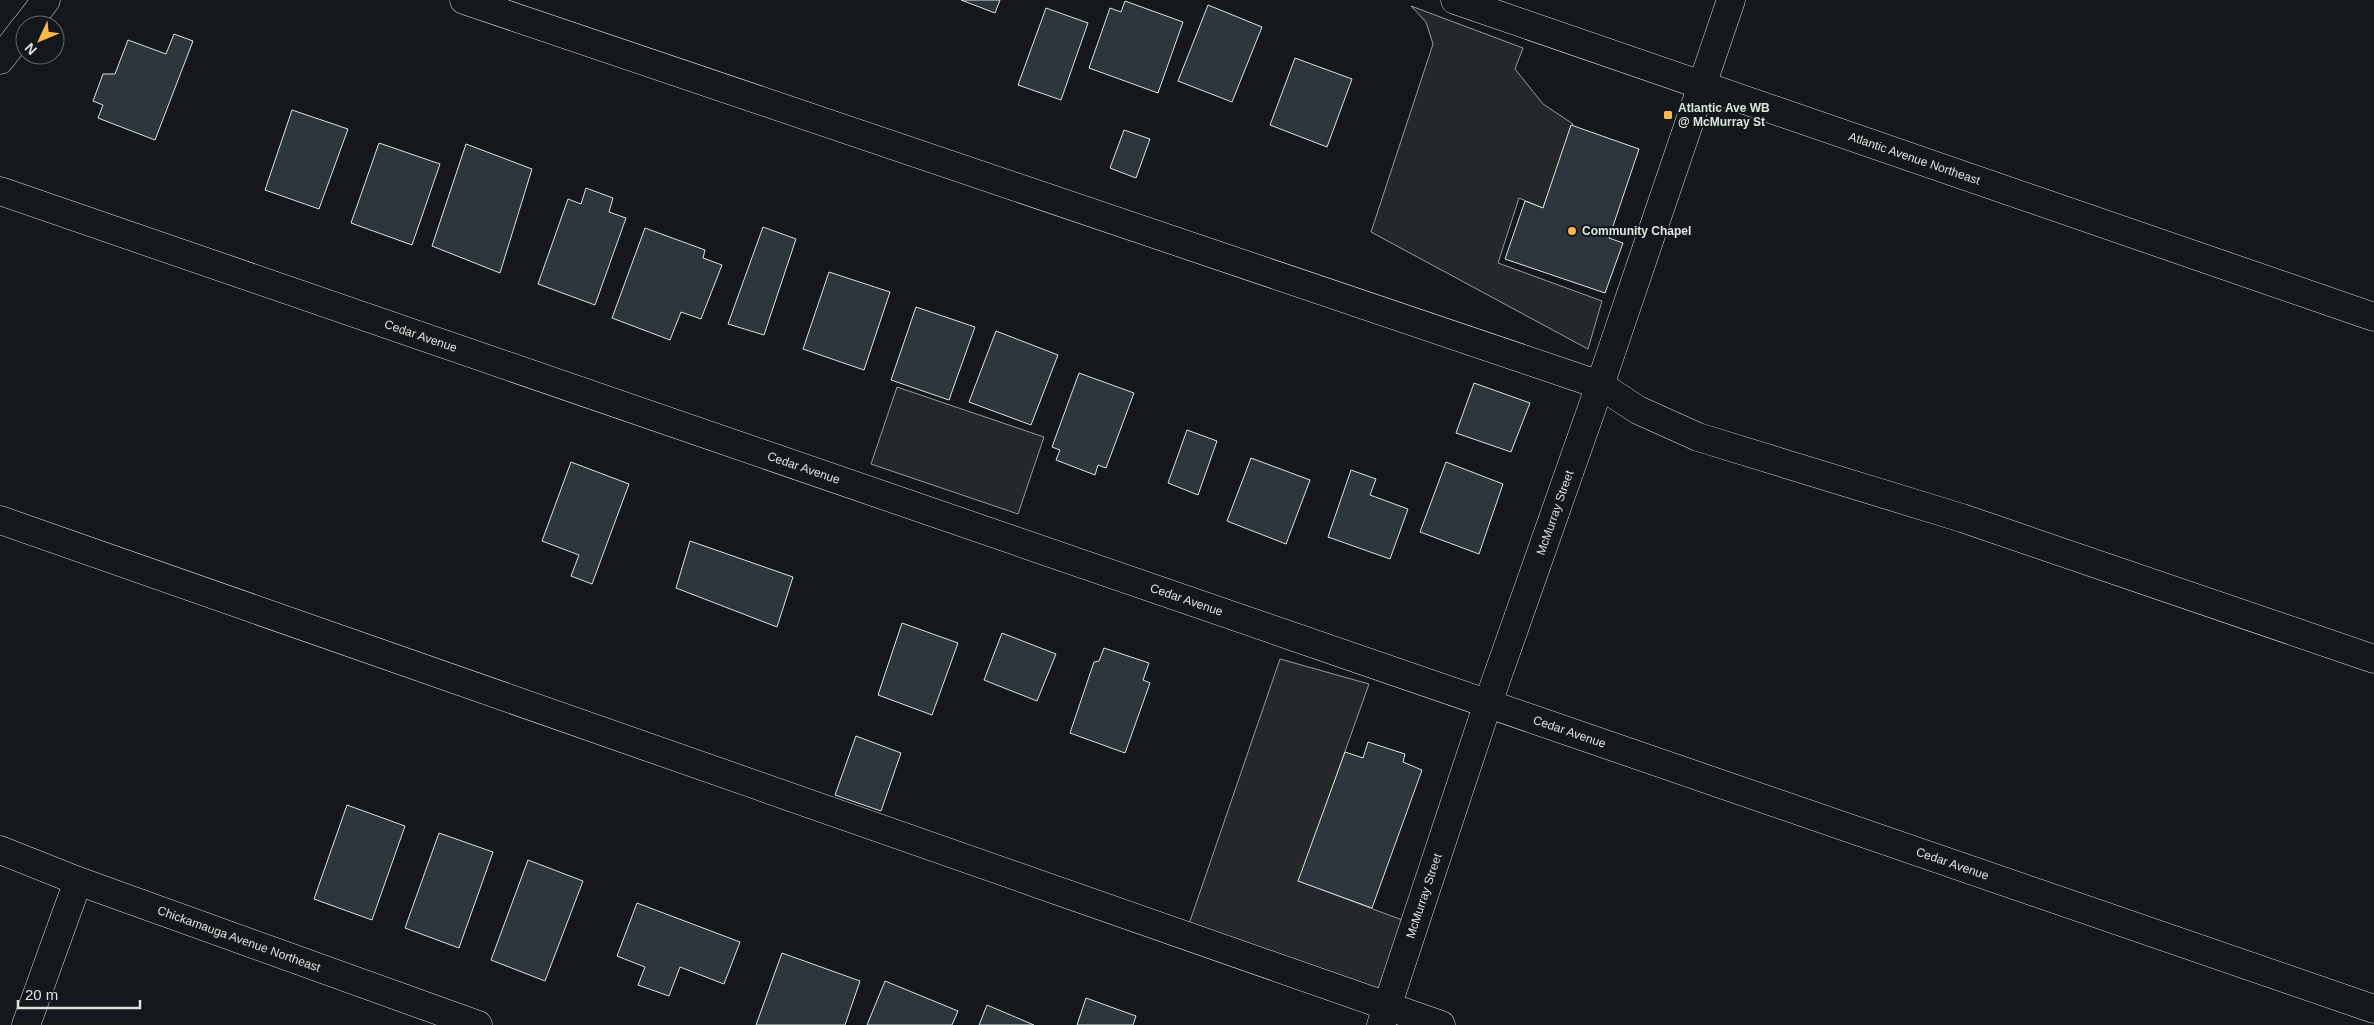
<svg xmlns="http://www.w3.org/2000/svg" width="2374" height="1025" font-family="Arial,sans-serif">
<rect width="100%" height="100%" fill="#14181c"/>
<path fill="#24282b" stroke="#939e99" d="M1411 6 1523 48 1515 69 1543 104 1573 124 1543 208 1519 198 1498 263 1602 301 1588 349 1371 232 1433 44 1426 22Z
M897 387 1044 437 1018 514 871 464Z
M1280 659 1369 684 1299 881 1402 920 1377 993 1188 927Z"/>
<path fill="#2c363c" stroke="#d8e6dc" d="M961 0H1000L995 13Z
M1125 1 1183 22 1158 93 1089 68 1110 8 1121 12Z
M1208 5 1262 27 1232 102 1178 81Z
M1046 8 1088 23 1061 100 1018 85Z
M174 34 193 41 155 140 98 118 103 105 93 101 103 74H115L128 40 166 54Z
M1295 58 1352 79 1327 147 1270 125Z
M292 110 348 129 319 209 265 190Z
M1571 125 1639 149 1609 238 1623 243 1605 293 1505 259 1525 201 1543 208Z
M1124 130 1150 139 1136 178 1110 168Z
M379 143 440 164 412 245 351 223Z
M466 144 532 169 500 273 432 246Z
M586 188 613 198 609 212 626 218 595 305 538 284 568 199 581 204Z
M763 227 796 239 764 335 728 324Z
M645 228 705 250 703 258 722 265 701 319 681 312 670 340 612 318Z
M829 272 890 292 864 370 803 349Z
M916 307 975 327 949 400 891 380Z
M996 331 1058 355 1031 425 969 402Z
M1079 373 1134 393 1106 468 1098 465 1095 475 1056 460 1060 450 1052 447Z
M1474 383 1530 403 1511 452 1456 433Z
M1187 430 1217 441 1198 495 1168 483Z
M1251 458 1310 480 1286 544 1227 521Z
M571 462 629 484 592 584 571 576 579 555 542 541Z
M1446 462 1503 484 1479 554 1420 532Z
M1351 470 1376 479 1370 495 1408 509 1390 559 1328 537Z
M690 541 793 577 777 627 676 588Z
M902 623 958 643 932 715 878 695Z
M1002 633 1056 654 1037 701 984 680Z
M1104 648 1149 663 1143 680 1150 683 1125 753 1070 733 1094 662 1099 661Z
M856 736 901 753 881 811 835 795Z
M1368 742 1405 754 1403 762 1422 770 1372 908 1298 881 1345 752 1363 758Z
M347 805 405 826 372 920 314 899Z
M439 833 493 852 459 948 405 928Z
M528 860 583 881 545 981 491 960Z
M637 903 740 942 724 984 680 967 669 996 638 985 645 967 617 956Z
M782 953 860 981 845 1025H756Z
M885 981 958 1011 952 1025H867Z
M1086 998 1136 1016 1133 1025H1077Z
M987 1005 1034 1025H979Z"/>
<g fill="none" stroke-linecap="round" stroke-linejoin="round">
<defs>
<g id="minor">
<path d="M464 0 1600 385 1638 410 1698 437 1962 518 2374 659"/>
<path id="s1" d="M1455 0 2374 317"/>
<path d="M27 25 46 0"/>
<path d="M0 60 25 27"/>
<path id="s2" d="M0 191 2374 1009"/>
<path d="M0 520 1441 1025"/>
<path id="s3" d="M0 850 78 881 478 1025"/>
<path d="M26 1025 78 881"/>
<path id="s4" d="M1381 1025 1488 703 1600 385 1731 0"/>
</g>
</defs>
<use href="#minor" stroke="#d8e6dc" stroke-width="29"/>
<use href="#minor" stroke="#14181c" stroke-width="28"/>
</g>
<g fill="#ffb74d" stroke="#14181c" stroke-width="2">
<rect x="1663" y="110" width="10" height="10" rx="2.5"/>
<circle cx="1572" cy="231" r="5"/>
</g>
<g text-anchor="middle" dominant-baseline="central" stroke-width="4" stroke-linejoin="round" paint-order="stroke">
<g font-size="12" font-weight="bold" fill="#d8e6dc" stroke="#14181c" text-anchor="start">
<text x="1678" y="108">Atlantic Ave WB<tspan x="1678" dy="14">@ McMurray St</tspan></text>
<text x="1582" y="231">Community Chapel</text>
</g>
<g font-size="12" fill="#d8e6dc" stroke="#14181c">
<text stroke="none"><textPath href="#s1" startOffset="486">Atlantic Avenue Northeast</textPath></text>
<text stroke="none"><textPath href="#s2" startOffset="445">Cedar Avenue</textPath></text>
<text stroke="none"><textPath href="#s2" startOffset="850">Cedar Avenue</textPath></text>
<text stroke="none"><textPath href="#s4" startOffset="541">McMurray Street</textPath></text>
<text stroke="none"><textPath href="#s2" startOffset="1255">Cedar Avenue</textPath></text>
<text stroke="none"><textPath href="#s2" startOffset="1660">Cedar Avenue</textPath></text>
<text stroke="none"><textPath href="#s2" startOffset="2065">Cedar Avenue</textPath></text>
<text stroke="none"><textPath href="#s4" startOffset="136">McMurray Street</textPath></text>
<text stroke="none"><textPath href="#s3" startOffset="255">Chickamauga Avenue Northeast</textPath></text>
</g>
</g>
<g transform="translate(40 40) rotate(226)"><circle r="24" fill="#14181c" stroke="#626a69"/>
<path d="M0-4L9 19L0 12L-9 19Z" fill="#ffb74d"/>
<text y="-8" font-size="14" font-weight="bold" text-anchor="middle" fill="#d8e6dc">N</text>
</g>
<path d="M18 1000v8h122v-8" fill="none" stroke="#d8e6dc" stroke-width="2.5"/>
<text x="25" y="1000" font-size="15" fill="#d8e6dc" stroke="#14181c" stroke-width="4" paint-order="stroke">20 m</text>
</svg>
